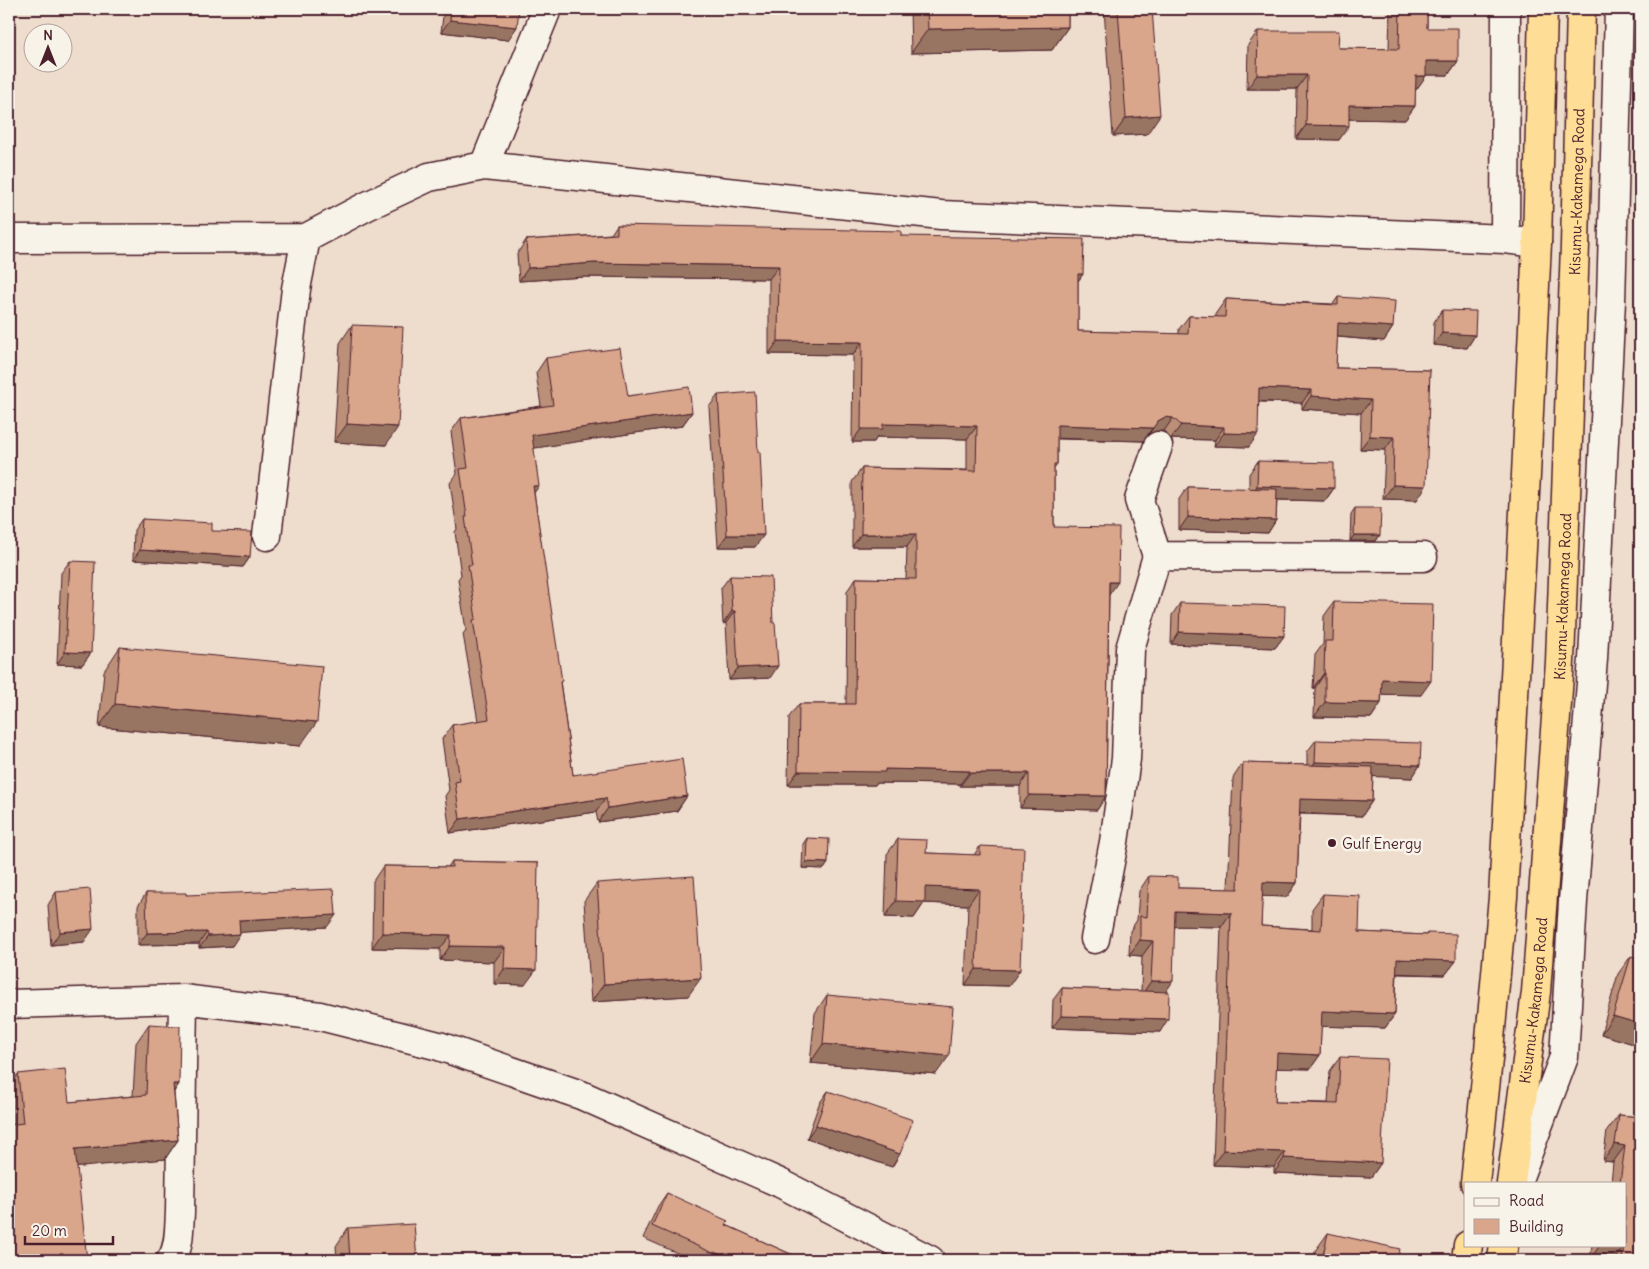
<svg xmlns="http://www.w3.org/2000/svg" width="1649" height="1269" font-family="Delius,sans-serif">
<rect width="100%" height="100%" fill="#eedccc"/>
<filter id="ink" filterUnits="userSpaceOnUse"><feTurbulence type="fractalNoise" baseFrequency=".02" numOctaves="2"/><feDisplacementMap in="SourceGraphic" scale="10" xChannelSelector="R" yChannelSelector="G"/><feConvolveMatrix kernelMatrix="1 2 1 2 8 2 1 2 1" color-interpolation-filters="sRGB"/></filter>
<g filter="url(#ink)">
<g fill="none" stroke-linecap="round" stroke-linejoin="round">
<defs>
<path id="minor" d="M484 166 547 9
M9 239 306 238 367 206 429 177 484 166 941 215 1505 239 1537 243
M1505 239 1506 9
M267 536 296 289 306 238
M1157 556 1139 500 1158 446
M1095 939 1114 842 1126 759 1130 649 1157 556 1423 557
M9 1004 183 999 320 1016 439 1046 581 1095 780 1183 930 1260
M1517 1182 1564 1057 1573 901 1593 659 1611 301 1619 9
M171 1260C180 1247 179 1227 180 1212L183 999"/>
<g id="trunk">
<path d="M1475 1183 1489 1050 1503 897 1526 475 1537 243 1543 9"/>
<path id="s1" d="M1511 1183 1536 992 1560 662 1575 245 1581 9"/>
<path d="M1466 1260 1468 1245"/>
<path d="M1502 1260 1504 1245"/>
</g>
</defs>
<use href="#minor" stroke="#4a1f2b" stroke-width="31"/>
<use href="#trunk" stroke="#4a1f2b" stroke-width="31"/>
<use href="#minor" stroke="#f7f3e8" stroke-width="28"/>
<use href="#trunk" stroke="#fedd96" stroke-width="28"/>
</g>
<path fill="#bb8f78" stroke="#4a1f2b" d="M444 9H519L508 40 441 32Z
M910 9H1068V27L1052 50 911 53Z
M1104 9H1152L1147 134 1113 136Z
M1390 9H1427V28L1458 61 1448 75H1426L1416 90H1415V106L1405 120 1349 119 1339 140 1296 139 1297 89H1247L1248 45 1258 31 1338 48 1389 49Z
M617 225 901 236 1083 274 1078 281V331L1179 334V329L1189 316 1216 317V313L1226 299 1333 304 1338 297 1393 327 1384 341 1337 337 1336 368 1430 370 1417 500 1383 499 1385 450 1360 449 1361 413 1302 409V403L1259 402 1249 447 1214 446 1215 440 1171 439 1164 431H1156L1148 434 1143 441 1057 439V464L1054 468V527L1109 595 1106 796 1097 810 1020 808V786H960V784L877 783 875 785H788L789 717 799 704H846L847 591 856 578 906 579 907 547H852V482L862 468 967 470V439L877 437 874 442H852L853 355 769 354V279L585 277 519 281 517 254 526 240 611 234Z
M1442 310 1475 335 1467 348 1433 345 1434 322Z
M352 325 386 445 334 442 340 343Z
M546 358 628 396 692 412 682 426 533 448 534 492 573 775 687 796 677 811 598 822 596 812 450 833 445 796 449 790 442 739 452 725 478 721 463 634 466 630 458 579 461 575 455 532 457 529 450 483 457 474 451 432 461 418 541 406 536 373Z
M718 395 755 547H718L709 407Z
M1258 461 1334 488 1325 501 1277 500 1276 520 1268 533 1179 530V499L1188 487 1249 489V474Z
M1355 508 1380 535 1376 541H1350L1351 514Z
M142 519 212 531 250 557 243 567 133 560 134 530Z
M70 561 91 653 82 665 57 664 61 573Z
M730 576 770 678 729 680 726 623 723 624 721 588Z
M1334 602 1421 695 1382 694 1381 703 1371 718 1314 717 1315 688H1313L1315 655 1323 644 1324 616Z
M1180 603 1284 636 1275 648 1171 644 1172 615Z
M120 647 300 746 99 727 104 671Z
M1316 740 1420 765 1412 778 1373 776 1372 801 1362 816 1300 814 1297 883 1287 897 1262 896 1261 926 1312 929V909L1323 894 1359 932 1426 935 1427 933 1456 961 1445 975 1397 974 1395 1014 1385 1028 1321 1026 1320 1055 1310 1069 1276 1068 1275 1102 1328 1103 1330 1071 1340 1057 1381 1163 1371 1177 1274 1173V1167L1213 1165 1221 927 1175 926 1166 991 1160 1032 1052 1028 1053 1000 1062 988 1141 991 1142 956 1129 955 1130 931 1137 920 1139 891 1149 876 1178 888 1228 889 1233 778 1243 763 1307 765V752Z
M807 838 828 863 824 869 802 868 803 844Z
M898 839 926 853 974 855 980 846 1009 986 965 985 968 905 924 903 914 918 885 917 887 854Z
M452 861 538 863 525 985 494 984V962L440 960V949L372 948 373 881 383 866 448 867Z
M597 883 688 996 591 1002 584 901Z
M56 892 84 942 51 945 48 905Z
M146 893 186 895 327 927 240 932 232 946 199 948V944L138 945V906Z
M1631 956 1640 1046 1601 1034 1618 974Z
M827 995 936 1074 810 1063 815 1013Z
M149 1024 179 1084 174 1092 178 1140 165 1159 77 1167 9 1260V1087L18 1074 69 1102 133 1096 136 1043Z
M828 1091 892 1167 807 1138 819 1104Z
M1619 1115 1640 1117V1260H1590L1592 1245H1625V1183H1611L1613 1162 1603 1161 1607 1131Z
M667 1193 726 1225 804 1260H693L643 1238 658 1206Z
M348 1228 417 1260H337L336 1246Z
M1328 1233 1397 1260H1313L1315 1251Z"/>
<path fill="#987462" stroke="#4a1f2b" d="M450 20 517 27 508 40 441 32Z
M1068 27 1052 50 911 53 928 29Z
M1426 61H1458L1448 75H1416Z
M1257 75H1307L1297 89H1247Z
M1416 76H1426L1416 90H1406Z
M1349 105 1415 106 1405 120 1339 119Z
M1160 115 1147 134 1113 136 1126 118Z
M1306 125 1349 126 1339 140 1296 139Z
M594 263 779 266 769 279 585 277 519 281 528 268Z
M1078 274H1083L1074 287Z
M1338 323 1393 327 1384 341 1329 336Z
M1442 333 1475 335 1467 348 1433 345Z
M778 341 862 342 853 355 769 354Z
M1259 388 1311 390 1302 403 1250 401Z
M1311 396 1371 400 1361 413 1302 409Z
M692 412 682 426 522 450 532 435Z
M1165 417 1173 418 1164 431H1156L1148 434 1158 421Z
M347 424 398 427 386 445 334 442Z
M883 424 977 426 967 439 877 437 874 442H852L861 429Z
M1057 425 1153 428 1143 441 1048 438Z
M1181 425 1224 427 1215 440 1171 439Z
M1224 433 1258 434 1249 447 1214 446Z
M1370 436 1394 437 1385 450 1360 449Z
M1393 485 1426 486 1417 500 1383 499Z
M533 486H539L529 500Z
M1257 486 1334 488 1325 501 1248 499Z
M1188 517 1276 520 1268 533 1179 530Z
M861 534H916L907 547H852Z
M727 535H764L755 547H718Z
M1354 535H1380L1376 541H1350Z
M140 550 250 557 243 567 133 560Z
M1109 582H1118L1109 595Z
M732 611H735L726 623 723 624Z
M1179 632 1284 636 1275 648 1171 644Z
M65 652 91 653 82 665 57 664Z
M778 666 770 678 729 680 738 668Z
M1324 673H1325L1315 688H1313Z
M1382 679 1431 681 1421 695 1372 694Z
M1325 702 1381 703 1371 718 1314 717Z
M115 704 317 722 300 746 99 727Z
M1315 762 1420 765 1412 778 1307 774Z
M885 769 970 771 960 784 877 783 875 785H788L798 771Z
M970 773H1029L1020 786H960Z
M1029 795 1106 796 1097 810 1020 808Z
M687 796 677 811 598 822 608 808Z
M606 798 596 812 450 833 460 819Z
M1300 799 1372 801 1362 816 1290 813Z
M806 862 828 863 824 869 802 868Z
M1263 882 1297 883 1287 897 1253 896Z
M925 887 979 889 968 905 924 903 914 918 885 917 896 901Z
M1175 911 1231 913 1221 927 1165 926Z
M336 915 327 927 231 933 239 920Z
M93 929 84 942 51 945 60 932Z
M207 932 199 944 138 945 147 933Z
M382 933 451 935 440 949 372 948Z
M240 934 232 946 199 948 208 936Z
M1140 940 1153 941 1142 956 1129 955Z
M450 946 505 947 494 962 440 960Z
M1397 959 1456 961 1445 975 1387 973Z
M504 969 536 970 525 985 494 984Z
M976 969 1020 970 1009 986 965 985Z
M701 978 688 996 591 1002 604 984Z
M1151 981H1173L1163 996H1141Z
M1322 1011 1395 1014 1385 1028 1311 1026Z
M1061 1016 1168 1019 1160 1032 1052 1028Z
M1613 1016 1640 1024V1046L1601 1034Z
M823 1044 949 1056 936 1074 810 1063Z
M1277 1053 1320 1055 1310 1069 1266 1068Z
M173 1084H179L166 1103Z
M816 1125 900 1154 892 1167 807 1138Z
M178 1140 165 1159 61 1169 75 1149Z
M1615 1144 1625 1146 1613 1162 1603 1161Z
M1223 1150 1285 1152 1274 1167 1213 1165Z
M1284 1158 1381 1163 1371 1177 1274 1173Z
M1600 1245H1618L1624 1246 1614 1260H1590Z"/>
<path fill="#d9a68c" stroke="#4a1f2b" d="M451 9H519L517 27 450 20Z
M927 9H1068V27L928 29Z
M1118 9H1152L1160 115 1126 118Z
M1400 9H1427V28H1458V61H1426V76H1416L1415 106 1349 105V126L1306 125 1307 75H1257L1258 31H1339L1338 48 1399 49Z
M617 225 901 231V236L1084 239 1083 274H1078V331L1188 334 1189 316 1225 317 1226 299 1338 305V297L1395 301 1393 327 1338 323 1336 368 1430 370 1426 486 1393 485 1394 437 1370 436 1371 400 1311 396V390L1259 388 1258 434 1224 433V427L1181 425 1173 418 1165 417 1158 421 1153 428 1057 425V464H1054V527L1119 528 1118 582H1109L1106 796 1029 795V773H970V771L885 769V772L798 771 799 704H855L856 578 916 579V534H861L862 468 976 471 977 426 883 424V429H861L862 342 778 341 779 266 594 263 528 268 526 240 617 234Z
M1442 310 1476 311 1475 335 1442 333Z
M352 325 403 327 398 427 347 424Z
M620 348 628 396 689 387 692 412 532 435 539 486H533L554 628 562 681 560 682 573 775 682 759 687 796 608 808 606 798 460 819 455 782 460 781 452 725 489 719 473 620 476 619 468 565H472L465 517H467L460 469 468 468 461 418 553 405 546 358Z
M755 392 758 452H760L764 535H727L718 395Z
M1258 461 1334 463V488L1257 486Z
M1188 487 1277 489 1276 520 1188 517Z
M1355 508H1381L1380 535H1354Z
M142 519 212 523V531L252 532 250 557 140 550Z
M70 561 95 562 91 653 65 652Z
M730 576 771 577 773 623H775L778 666 738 668 735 611H732Z
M1334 602 1433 604 1431 681 1382 679 1381 703 1325 702V673H1324L1325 641H1333Z
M1180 603 1285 606 1284 636 1179 632Z
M120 647 322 666 317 722 115 704Z
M1316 740 1421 743 1420 765 1315 762Z
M1243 763 1373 767 1372 801 1300 799 1297 883 1263 882 1261 926 1321 930 1323 894 1360 896 1359 932 1427 935V933L1456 934V961L1397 959 1395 1014 1322 1011 1320 1055 1277 1053 1275 1102 1338 1104 1340 1057 1387 1059 1381 1163 1284 1158 1285 1152 1223 1150 1231 913 1175 911 1173 981H1151L1153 941 1140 940V916L1147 917 1149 876 1178 877V888L1238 889Z
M807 838 829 839 828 863 806 862Z
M898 839 927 840 926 853 980 855V846L1024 848 1020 970 976 969 979 889 925 887V902L896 901Z
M452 861 538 863 536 970 504 969 505 947 450 946 451 935 382 933 383 866 452 867Z
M694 876 701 978 604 984 597 883Z
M90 889 93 929 60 932 56 892Z
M334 889 336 915 239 920 240 934 208 936 207 932 147 933 146 893H186V895Z
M1631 956 1640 959V1024L1613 1016Z
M1062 988 1169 992 1168 1019 1061 1016Z
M827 995 953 1007 949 1056 823 1044Z
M149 1024 180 1026 179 1084H173L178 1140 75 1149 87 1260H9V1125L23 1123 18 1074 65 1069 69 1102 146 1095Z
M828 1091 913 1120 900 1154 816 1125Z
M1619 1115 1640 1117V1260H1622L1624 1246 1618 1245H1625V1183H1620L1625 1146 1615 1144Z
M667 1193 728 1221 726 1225 804 1260H733L714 1252 713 1253 652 1226Z
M414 1224 417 1260H350L348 1228Z
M1328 1233 1400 1249 1397 1260H1322Z"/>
</g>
<circle fill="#4a1f2b" stroke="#f7f3e8" stroke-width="2" cx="1332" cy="843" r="5"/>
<g text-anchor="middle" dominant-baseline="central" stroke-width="5" stroke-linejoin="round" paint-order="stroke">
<g font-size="15" fill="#4a1f2b" stroke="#f7f3e8">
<text stroke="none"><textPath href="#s1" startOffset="994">Kisumu-Kakamega Road</textPath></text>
<text stroke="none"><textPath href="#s1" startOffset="589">Kisumu-Kakamega Road</textPath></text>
<text stroke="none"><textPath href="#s1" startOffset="184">Kisumu-Kakamega Road</textPath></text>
</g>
<g font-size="15" fill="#4a1f2b" stroke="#f7f3e8" text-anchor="start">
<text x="1342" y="843">Gulf Energy</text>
</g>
</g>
<rect width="1649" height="1269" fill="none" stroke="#f7f3e8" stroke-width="30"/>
<rect x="15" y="15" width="1619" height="1239" fill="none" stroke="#4a1f2b" stroke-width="2" filter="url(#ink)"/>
<rect x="1464" y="1182" width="162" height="65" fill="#f7f3e8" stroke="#b29e9c"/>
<rect x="1474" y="1198" width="25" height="8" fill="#f7f3e8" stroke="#b29e9c"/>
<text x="1509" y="1206" font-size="15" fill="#4a1f2b">Road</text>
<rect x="1474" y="1219" width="25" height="15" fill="#d9a68c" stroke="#b29e9c"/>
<text x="1509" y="1232" font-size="15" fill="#4a1f2b">Building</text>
<g transform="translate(48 48)"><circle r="24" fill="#f7f3e8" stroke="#b29e9c"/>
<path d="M0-4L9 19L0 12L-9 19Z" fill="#4a1f2b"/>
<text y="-8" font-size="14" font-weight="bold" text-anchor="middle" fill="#4a1f2b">N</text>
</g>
<path d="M25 1236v8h88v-8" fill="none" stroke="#4a1f2b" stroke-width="2.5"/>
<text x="32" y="1236" font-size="15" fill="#4a1f2b" stroke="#f7f3e8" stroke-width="4" paint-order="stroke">20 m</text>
</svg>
